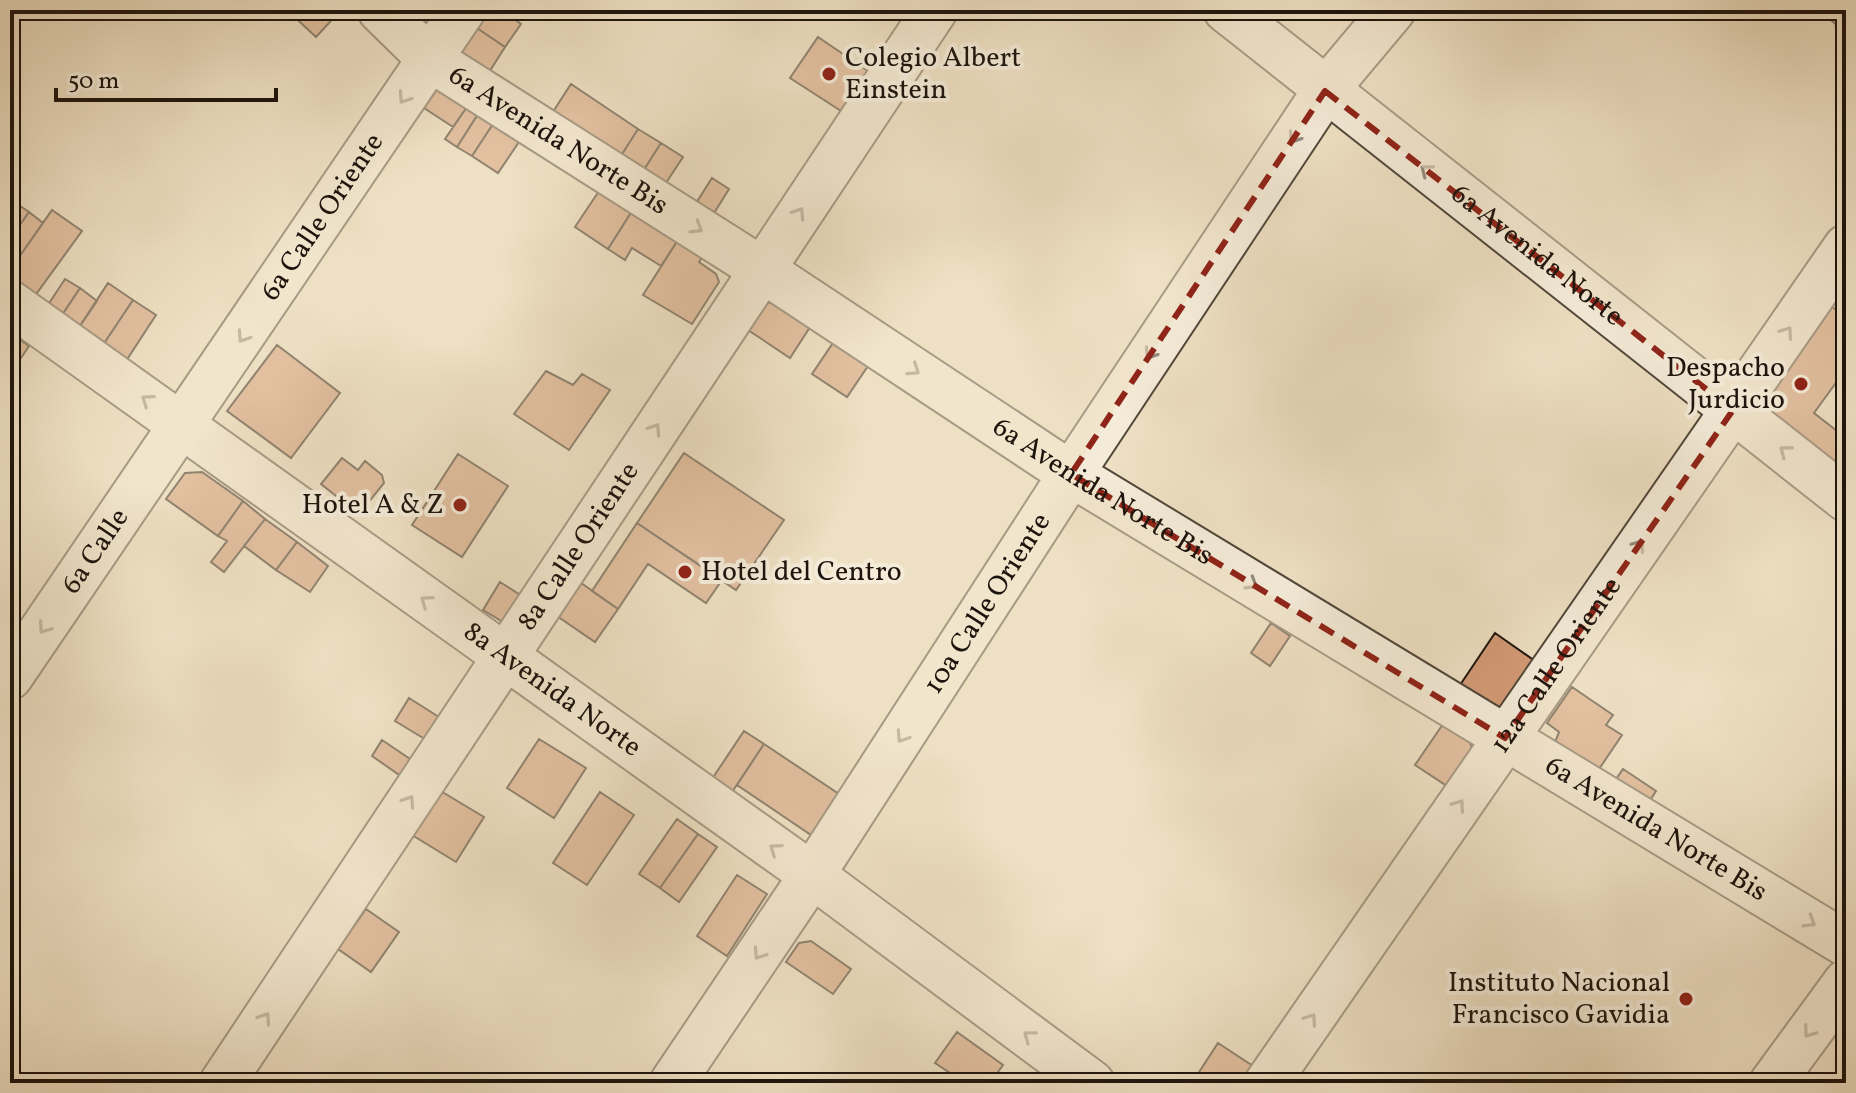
<svg xmlns="http://www.w3.org/2000/svg" width="1856" height="1093" font-family="Vollkorn,serif">
<rect width="100%" height="100%" fill="#eee0c3"/>
<filter id="stains"><feTurbulence type="fractalNoise" baseFrequency=".0025" numOctaves="4"/><feColorMatrix values="0 0 0 0 .2 0 0 0 0 .09 0 0 0 0 .02 0 0 0 .5 -.17"/></filter>
<radialGradient id="worn" r=".72"><stop offset=".6" stop-color="#630" stop-opacity="0"/><stop offset="1" stop-color="#630" stop-opacity=".3"/></radialGradient>
<path fill="#d39a75" stroke="#1d140d" stroke-width="2" d="M287 10H341L316 37Z
M400 10H433L419 31Z
M485 10H502L521 24 505 47 474 26Z
M1819 10H1846V18L1839 27Z
M474 26 505 47 486 77 453 56Z
M818 37 868 71 841 111 790 78Z
M571 84 638 129 617 162 549 118Z
M440 85 469 104 453 127 424 108Z
M469 104 480 111 457 147 445 139Z
M480 111 495 121 472 156 457 147Z
M495 121 521 139 498 173 472 156Z
M638 129 661 143 640 176 617 162Z
M661 143 683 157 662 189 640 176Z
M712 178 729 189 711 218 693 208Z
M599 191 632 211 608 249 575 227Z
M10 199 29 212 10 239Z
M52 210 82 231 34 297 10 280V270Z
M632 211 678 240 661 266 632 248 625 260 608 249Z
M29 212 43 223 10 270V239Z
M678 240 704 255 699 262 716 274 719 282 692 324 643 295Z
M65 279 80 288 58 321 44 311Z
M108 283 133 300 101 348 76 332Z
M80 288 97 301 76 332 58 321Z
M133 300 156 315 124 364 101 348Z
M777 301 812 324 790 358 745 328 760 305Z
M1827 303 1846 317V369L1814 413 1846 438V460L1837 472 1757 414Z
M10 333 29 346 21 358 10 351Z
M835 340 870 363 847 397 812 374Z
M277 345 340 393 291 458 227 411Z
M546 371 573 385 582 374 610 390 569 450 514 414Z
M684 453 784 520 736 590 637 523Z
M458 454 508 486 462 557 412 525Z
M342 458 358 470 365 461 382 475 384 483 359 514 321 484Z
M202 472 243 501 218 536 166 499 185 473Z
M243 501 265 519 224 572 211 562 227 541 218 536Z
M265 519 297 542 276 570 244 546Z
M637 523 722 580 706 603 648 564 618 609 592 591Z
M297 542 328 566 310 592 276 570Z
M577 580 618 609 595 642 554 614Z
M500 582 525 598 508 625 483 610Z
M1271 623 1290 636 1270 666 1251 653Z
M1495 633 1535 661 1502 711 1456 691Z
M1572 687 1613 715 1606 725 1622 735 1593 778 1554 745 1559 732 1547 723Z
M409 698 442 719 428 741 395 721Z
M1443 724 1470 740 1472 751 1450 788 1415 765Z
M744 731 764 744 730 795 710 782Z
M539 739 586 768 554 818 507 788Z
M382 740 416 763 405 779 372 756Z
M764 744 842 796 814 837 737 785Z
M1623 769 1656 791 1644 810 1610 788Z
M439 790 484 817 456 862 412 835Z
M600 792 634 815 587 885 553 863Z
M677 819 698 834 660 888 639 874Z
M698 834 717 847 679 902 660 888Z
M737 875 767 894 727 956 697 936Z
M366 909 399 932 371 972 338 949Z
M811 941 851 969 833 994 786 962 799 943Z
M957 1032 1003 1065 990 1083H956L959 1079 935 1063Z
M1218 1043 1253 1066 1241 1083H1192Z"/>
<g fill="none" stroke-linecap="round" stroke-linejoin="round">
<defs>
<g id="minor">
<path id="s1" d="M380 10 430 59 761 269 1071 474 1846 944"/>
<path id="s2" d="M1226 10 1846 499"/>
<path id="s3" d="M10 303 812 875 1092 1083"/>
<path id="s4" d="M10 677 463 10"/>
<path id="s5" d="M222 1083 935 10"/>
<path id="s6" d="M672 1083 812 875 1071 474 1325 91 1393 10"/>
<path id="s7" d="M1267 1083 1846 247"/>
<path d="M1772 1083 1846 982"/>
</g>
</defs>
<use href="#minor" stroke="#51473a" stroke-width="48"/>
<use href="#minor" stroke="#f4ebd8" stroke-width="44"/>
</g>
<defs><path id="oneway-chevron" d="M-2-3.5L2.5 0L-2 3.5" fill="none" stroke-width="1.6" stroke-linecap="round" stroke-linejoin="round" transform="scale(2)"/></defs>
<g stroke="#938a7d">
<use href="#oneway-chevron" transform="translate(404 98) rotate(124)"/>
<use href="#oneway-chevron" transform="translate(1294 138) rotate(124)"/>
<use href="#oneway-chevron" transform="translate(1426 170) rotate(-142)"/>
<use href="#oneway-chevron" transform="translate(799 213) rotate(-56)"/>
<use href="#oneway-chevron" transform="translate(697 228) rotate(32)"/>
<use href="#oneway-chevron" transform="translate(1787 332) rotate(-55)"/>
<use href="#oneway-chevron" transform="translate(243 337) rotate(124)"/>
<use href="#oneway-chevron" transform="translate(1150 354) rotate(124)"/>
<use href="#oneway-chevron" transform="translate(914 370) rotate(34)"/>
<use href="#oneway-chevron" transform="translate(147 400) rotate(-145)"/>
<use href="#oneway-chevron" transform="translate(655 429) rotate(-56)"/>
<use href="#oneway-chevron" transform="translate(1785 451) rotate(-142)"/>
<use href="#oneway-chevron" transform="translate(1639 545) rotate(-55)"/>
<use href="#oneway-chevron" transform="translate(1252 584) rotate(31)"/>
<use href="#oneway-chevron" transform="translate(426 601) rotate(-144)"/>
<use href="#oneway-chevron" transform="translate(44 628) rotate(125)"/>
<use href="#oneway-chevron" transform="translate(902 737) rotate(123)"/>
<use href="#oneway-chevron" transform="translate(409 801) rotate(-56)"/>
<use href="#oneway-chevron" transform="translate(1459 805) rotate(-55)"/>
<use href="#oneway-chevron" transform="translate(775 849) rotate(-145)"/>
<use href="#oneway-chevron" transform="translate(1810 922) rotate(31)"/>
<use href="#oneway-chevron" transform="translate(759 954) rotate(124)"/>
<use href="#oneway-chevron" transform="translate(265 1018) rotate(-56)"/>
<use href="#oneway-chevron" transform="translate(1311 1019) rotate(-55)"/>
<use href="#oneway-chevron" transform="translate(1809 1032) rotate(126)"/>
<use href="#oneway-chevron" transform="translate(1029 1036) rotate(-143)"/>
</g>
<path d="M0 0H1856V1093H0ZM1325 91 1733 410 1505 738 1071 474Z" fill="#eee0c3" fill-opacity=".55" fill-rule="evenodd"/>
<path fill="none" stroke="#8f2418" stroke-width="6" stroke-dasharray="16 10" stroke-linejoin="round" d="M1325 91 1733 410 1505 738 1071 474Z"/>
<g fill="#8f2418" stroke="#f4ebd8" stroke-width="3">
<circle cx="829" cy="74" r="8"/>
<circle cx="1801" cy="384" r="8"/>
<circle cx="460" cy="505" r="8"/>
<circle cx="685" cy="572" r="8"/>
<circle cx="1686" cy="999" r="8"/>
</g>
<g text-anchor="middle" dominant-baseline="central" stroke-width="8" stroke-linejoin="round" paint-order="stroke">
<g font-size="28" fill="#1d140d" stroke="#f4ebd8" text-anchor="end">
<text x="845" y="58" text-anchor="start">Colegio Albert<tspan x="845" dy="32">Einstein</tspan></text>
<text x="1785" y="368">Despacho<tspan x="1785" dy="32">Jurdicio</tspan></text>
<text x="444" y="505">Hotel A &amp; Z</text>
<text x="701" y="572" text-anchor="start">Hotel del Centro</text>
<text x="1670" y="983">Instituto Nacional<tspan x="1670" dy="32">Francisco Gavidia</tspan></text>
</g>
<g font-size="28" fill="#1d140d" stroke="#f4ebd8">
<text stroke="none"><textPath href="#s1" startOffset="222">6a Avenida Norte Bis</textPath></text>
<text stroke="none"><textPath href="#s4" startOffset="556">6a Calle Oriente</textPath></text>
<text stroke="none"><textPath href="#s2" startOffset="396">6a Avenida Norte</textPath></text>
<text stroke="none"><textPath href="#s1" startOffset="870">6a Avenida Norte Bis</textPath></text>
<text stroke="none"><textPath href="#s5" startOffset="644">8a Calle Oriente</textPath></text>
<text stroke="none"><textPath href="#s4" startOffset="152">6a Calle</textPath></text>
<text stroke="none"><textPath href="#s6" startOffset="574">10a Calle Oriente</textPath></text>
<text stroke="none"><textPath href="#s7" startOffset="508">12a Calle Oriente</textPath></text>
<text stroke="none"><textPath href="#s3" startOffset="666">8a Avenida Norte</textPath></text>
<text stroke="none"><textPath href="#s1" startOffset="1518">6a Avenida Norte Bis</textPath></text>
</g>
</g>
<rect width="1856" height="1093" fill="none" stroke="#eee0c3" stroke-width="40"/>
<rect x="12" y="12" width="1832" height="1069" fill="none" stroke="#1d140d" stroke-width="4"/>
<rect x="20" y="20" width="1816" height="1053" fill="none" stroke="#1d140d" stroke-width="2"/>
<path d="M56 88v12h220v-12" fill="none" stroke="#1d140d" stroke-width="4"/>
<text x="68" y="88" font-size="24" fill="#1d140d" stroke="#f4ebd8" stroke-width="6" paint-order="stroke">50 m</text>
<rect width="100%" height="100%" filter="url(#stains)"/>
<rect width="100%" height="100%" fill="url(#worn)"/>
</svg>
